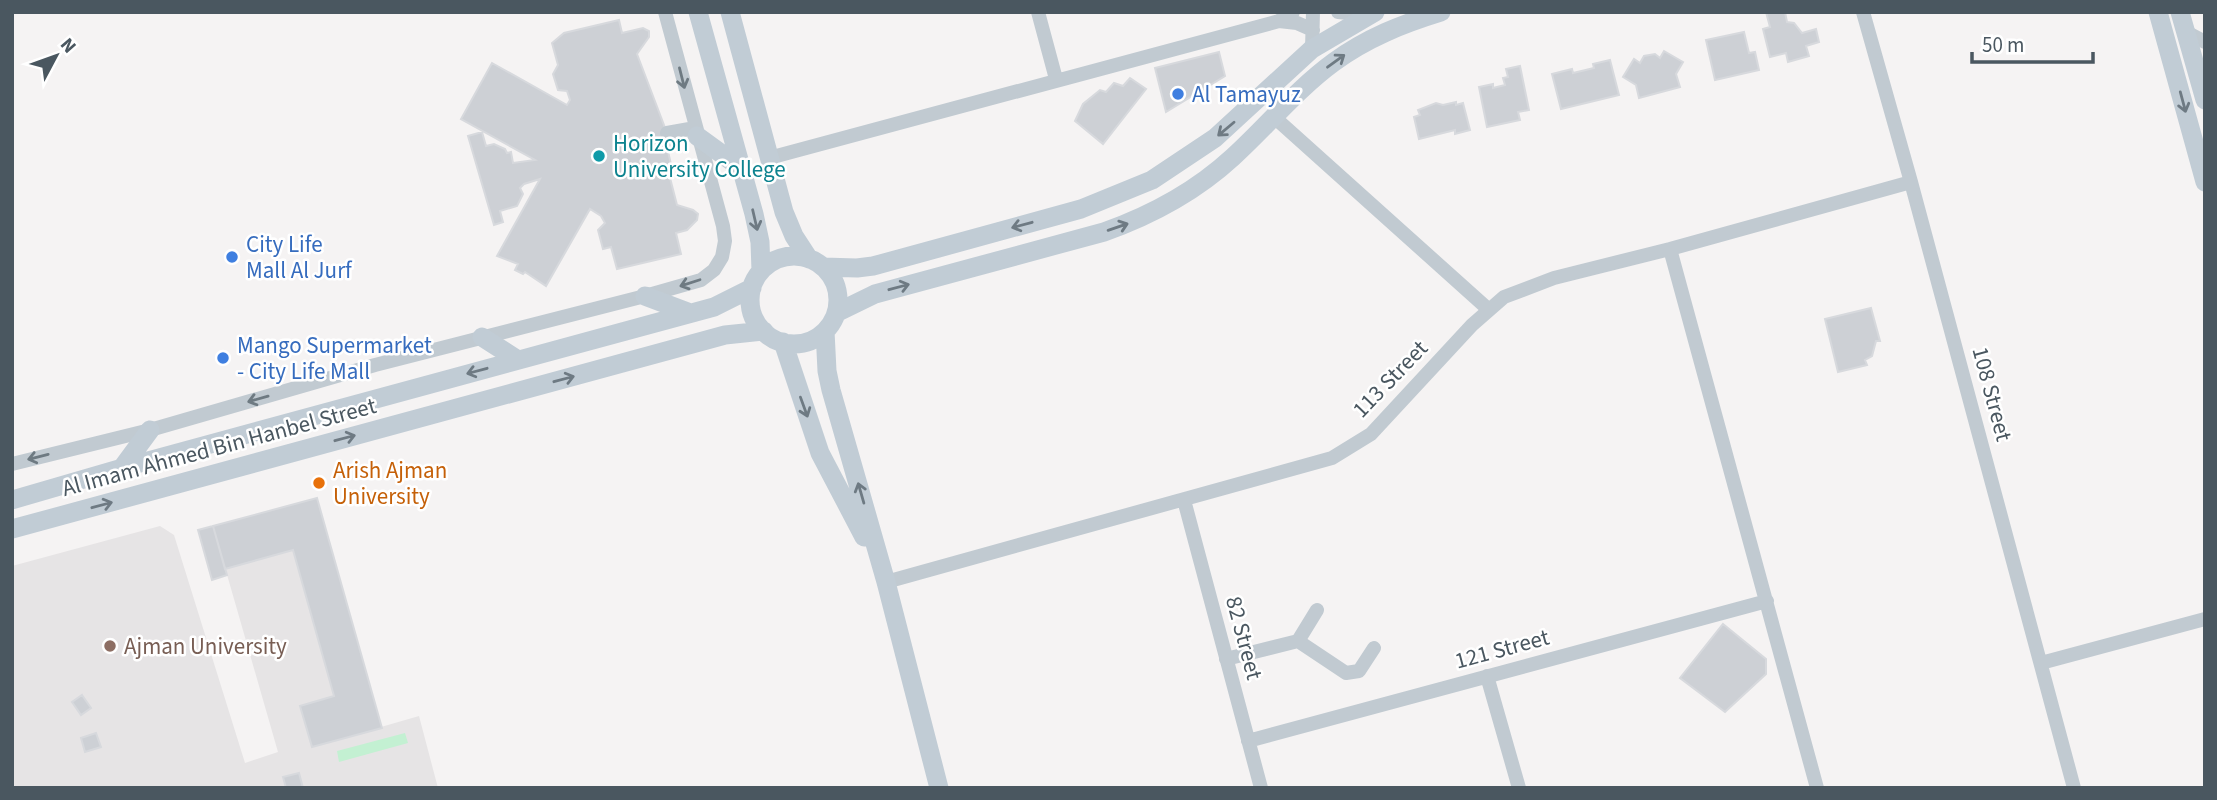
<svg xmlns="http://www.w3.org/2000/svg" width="2217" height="800" font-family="'Source Sans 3',sans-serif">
<rect width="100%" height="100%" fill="#f5f3f3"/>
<path fill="#e6e4e5" d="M317 498 381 727 419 716 438 788H12V566L160 526 174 535 245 763 278 752 213 526Z"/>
<path fill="#c3f0d2" d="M405 733 408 743 339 762 337 751Z"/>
<path fill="#cdd0d5" stroke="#d7d9dd" stroke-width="2" d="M1766 12H1785L1787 22 1794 23 1802 33 1816 29 1819 42 1806 46 1809 56 1788 62 1786 53 1770 57 1763 29 1770 27Z
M619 20 622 33 643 28 649 31V37L637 54 667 133 670 146 667 147 673 173 669 174 677 205 693 210 698 214 697 220 687 230 676 233 681 254 617 269 611 247 603 249 598 230 605 223 601 216 590 209 546 286 525 272 523 274 515 270 518 264 497 256 540 179 524 184 520 188 523 194 517 206 500 211 503 222 494 225 468 136 482 132 486 146 494 144 505 149 507 153 511 152 513 163 535 160 461 119 492 63 567 105 570 100 567 91 558 90 553 74 558 65 552 43 564 33Z
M1744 32 1749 53 1755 52 1759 70 1715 80 1706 40Z
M1664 51 1683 62 1676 74 1680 87 1639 98 1636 85 1623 77 1634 59 1640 63 1644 56 1655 54 1660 58Z
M1219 52 1225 76 1166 112 1155 68Z
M1610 60 1619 95 1561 109 1552 74 1572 69 1573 73 1594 68 1593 64Z
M1520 66 1529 110 1518 112 1520 120 1487 127 1479 87 1493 84V88L1505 85 1503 78 1508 77 1506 69Z
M1130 78 1146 89 1103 144 1075 121 1083 104 1100 90 1106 92 1114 83 1123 86Z
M1456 102V105L1463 103 1470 130 1455 134V130L1419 139 1414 117 1420 115 1418 110 1436 103 1443 105Z
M1871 308 1880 341H1876L1872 356 1865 360 1867 365 1838 372 1825 319Z
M317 498 382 728 312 747 300 706 334 696 293 550 225 569 213 526Z
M213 526 227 575 212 580 198 530Z
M1723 624 1766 659V674L1725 712 1680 678Z
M82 695 91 708 81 715 72 702Z
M96 733 101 747 85 752 81 738Z
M299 773 303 788H286L283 777Z"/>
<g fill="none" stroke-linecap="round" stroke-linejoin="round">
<path stroke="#c1cad1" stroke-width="14" d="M1038 12 1056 79
M1338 12 1369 15
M1863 12 1911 182 2074 788
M1279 21 1297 23 1313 30
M2186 32 2205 42
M1312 49 1313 12
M1274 117 1488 309
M667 133 695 128
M769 158 1279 21 1293 12
M1670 249 1817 788
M12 464 150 430 375 365 645 296 701 280 714 270 722 257 725 241 723 226 665 12
M1184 500 1261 788
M886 582 1332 458 1371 434 1472 325 1504 297 1554 278 1670 249 1911 182
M1298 641 1346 673 1359 671 1374 648
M1226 659 1298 641 1317 610
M2041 663 2205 619
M1487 676 1519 788
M1248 741 1767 601"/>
<path stroke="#c1ccd5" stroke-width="19" d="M698 12 754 214 760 242 761 271
M730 12 784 212 794 236 809 259
M2158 12 2205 182
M2180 12 2205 100
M697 136 741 168
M750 300a44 44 0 1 1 88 0a44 44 0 1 1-88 0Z
M823 267 857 268 873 266 1081 209 1152 180 1215 138 1312 49 1375 12
M645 296 690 313
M836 313 875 294 1104 232C1152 215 1195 192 1233 157 1267 126 1297 89 1334 62 1367 38 1402 24 1441 12
M825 331 827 371 831 390 886 582 939 788
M482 337 518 360
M783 342 820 453 864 537
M122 468 150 430
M12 500 122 468 714 307 752 288
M12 529 725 335 764 331"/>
</g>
<defs><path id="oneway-shaft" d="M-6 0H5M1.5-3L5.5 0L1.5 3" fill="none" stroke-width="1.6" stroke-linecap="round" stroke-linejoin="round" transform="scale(1.75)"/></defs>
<g stroke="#6e7a83">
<use href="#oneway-shaft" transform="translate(1336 61) rotate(-36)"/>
<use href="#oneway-shaft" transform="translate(2183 102) rotate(75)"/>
<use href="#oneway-shaft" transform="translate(1226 129) rotate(140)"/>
<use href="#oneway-shaft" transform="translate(755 220) rotate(77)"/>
<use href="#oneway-shaft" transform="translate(1022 225) rotate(165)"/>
<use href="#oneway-shaft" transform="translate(1118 227) rotate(-19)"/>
<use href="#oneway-shaft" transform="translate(899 287) rotate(-15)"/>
<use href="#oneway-shaft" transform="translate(477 371) rotate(165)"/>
<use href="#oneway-shaft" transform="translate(564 379) rotate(-15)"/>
<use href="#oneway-shaft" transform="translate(804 407) rotate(70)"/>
<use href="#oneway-shaft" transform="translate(345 438) rotate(-15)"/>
<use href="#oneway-shaft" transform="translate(861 493) rotate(-106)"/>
<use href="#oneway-shaft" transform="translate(102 505) rotate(-15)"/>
</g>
<g stroke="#6e7a82">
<use href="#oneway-shaft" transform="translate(682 78) rotate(76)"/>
<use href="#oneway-shaft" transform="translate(690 283) rotate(162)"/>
<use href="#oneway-shaft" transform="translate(258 399) rotate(164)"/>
<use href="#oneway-shaft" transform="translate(38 457) rotate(166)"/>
</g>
<g fill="#3f7fe0" stroke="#fff" stroke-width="2.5">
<circle cx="1178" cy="94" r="7"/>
<circle cx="232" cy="257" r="7"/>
<circle cx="223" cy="358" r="7"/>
</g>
<circle fill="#0f9aa8" stroke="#fff" stroke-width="2.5" cx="599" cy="156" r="7"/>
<circle fill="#e8710a" stroke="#fff" stroke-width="2.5" cx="319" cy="483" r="7"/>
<circle fill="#8d6e63" stroke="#fff" stroke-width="2.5" cx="110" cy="646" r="7"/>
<g text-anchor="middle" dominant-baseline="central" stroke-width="5" stroke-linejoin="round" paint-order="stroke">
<g font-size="23" fill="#366cbe" stroke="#fff" text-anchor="start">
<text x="1192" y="94">Al Tamayuz</text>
<text x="246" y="244">City Life<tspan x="246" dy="26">Mall Al Jurf</tspan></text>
<text x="237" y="345">Mango Supermarket<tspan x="237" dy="26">- City Life Mall</tspan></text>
</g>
<g font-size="23" fill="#0d838f" stroke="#fff" text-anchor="start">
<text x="613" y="143">Horizon<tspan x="613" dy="26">University College</tspan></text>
</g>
<g font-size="23" fill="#4a5760" stroke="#fff">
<text transform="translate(1390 379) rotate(-46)">113 Street</text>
<text transform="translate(1992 394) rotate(75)">108 Street</text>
<text transform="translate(219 447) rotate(-15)">Al Imam Ahmed Bin Hanbel Street</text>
<text transform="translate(1244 638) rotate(75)">82 Street</text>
<text transform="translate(1502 649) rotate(-15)">121 Street</text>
</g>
<g font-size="23" fill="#c56008" stroke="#fff" text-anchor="start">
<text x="333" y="470">Arish Ajman<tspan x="333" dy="26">University</tspan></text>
</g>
<g font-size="23" fill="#785e54" stroke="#fff" text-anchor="start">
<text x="124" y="646">Ajman University</text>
</g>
</g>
<rect width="2217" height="800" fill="none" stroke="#4a5760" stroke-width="28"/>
<g transform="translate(56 56) rotate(49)" stroke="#ffffff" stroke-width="5" paint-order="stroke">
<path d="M0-5L12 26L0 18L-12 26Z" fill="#4a5760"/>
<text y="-10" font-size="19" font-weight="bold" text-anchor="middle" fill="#4a5760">N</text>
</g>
<path d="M1972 52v10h121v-10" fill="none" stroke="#4a5760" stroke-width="3.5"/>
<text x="1982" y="52" font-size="21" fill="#4a5760" stroke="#ffffff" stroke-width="5" paint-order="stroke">50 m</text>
</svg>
